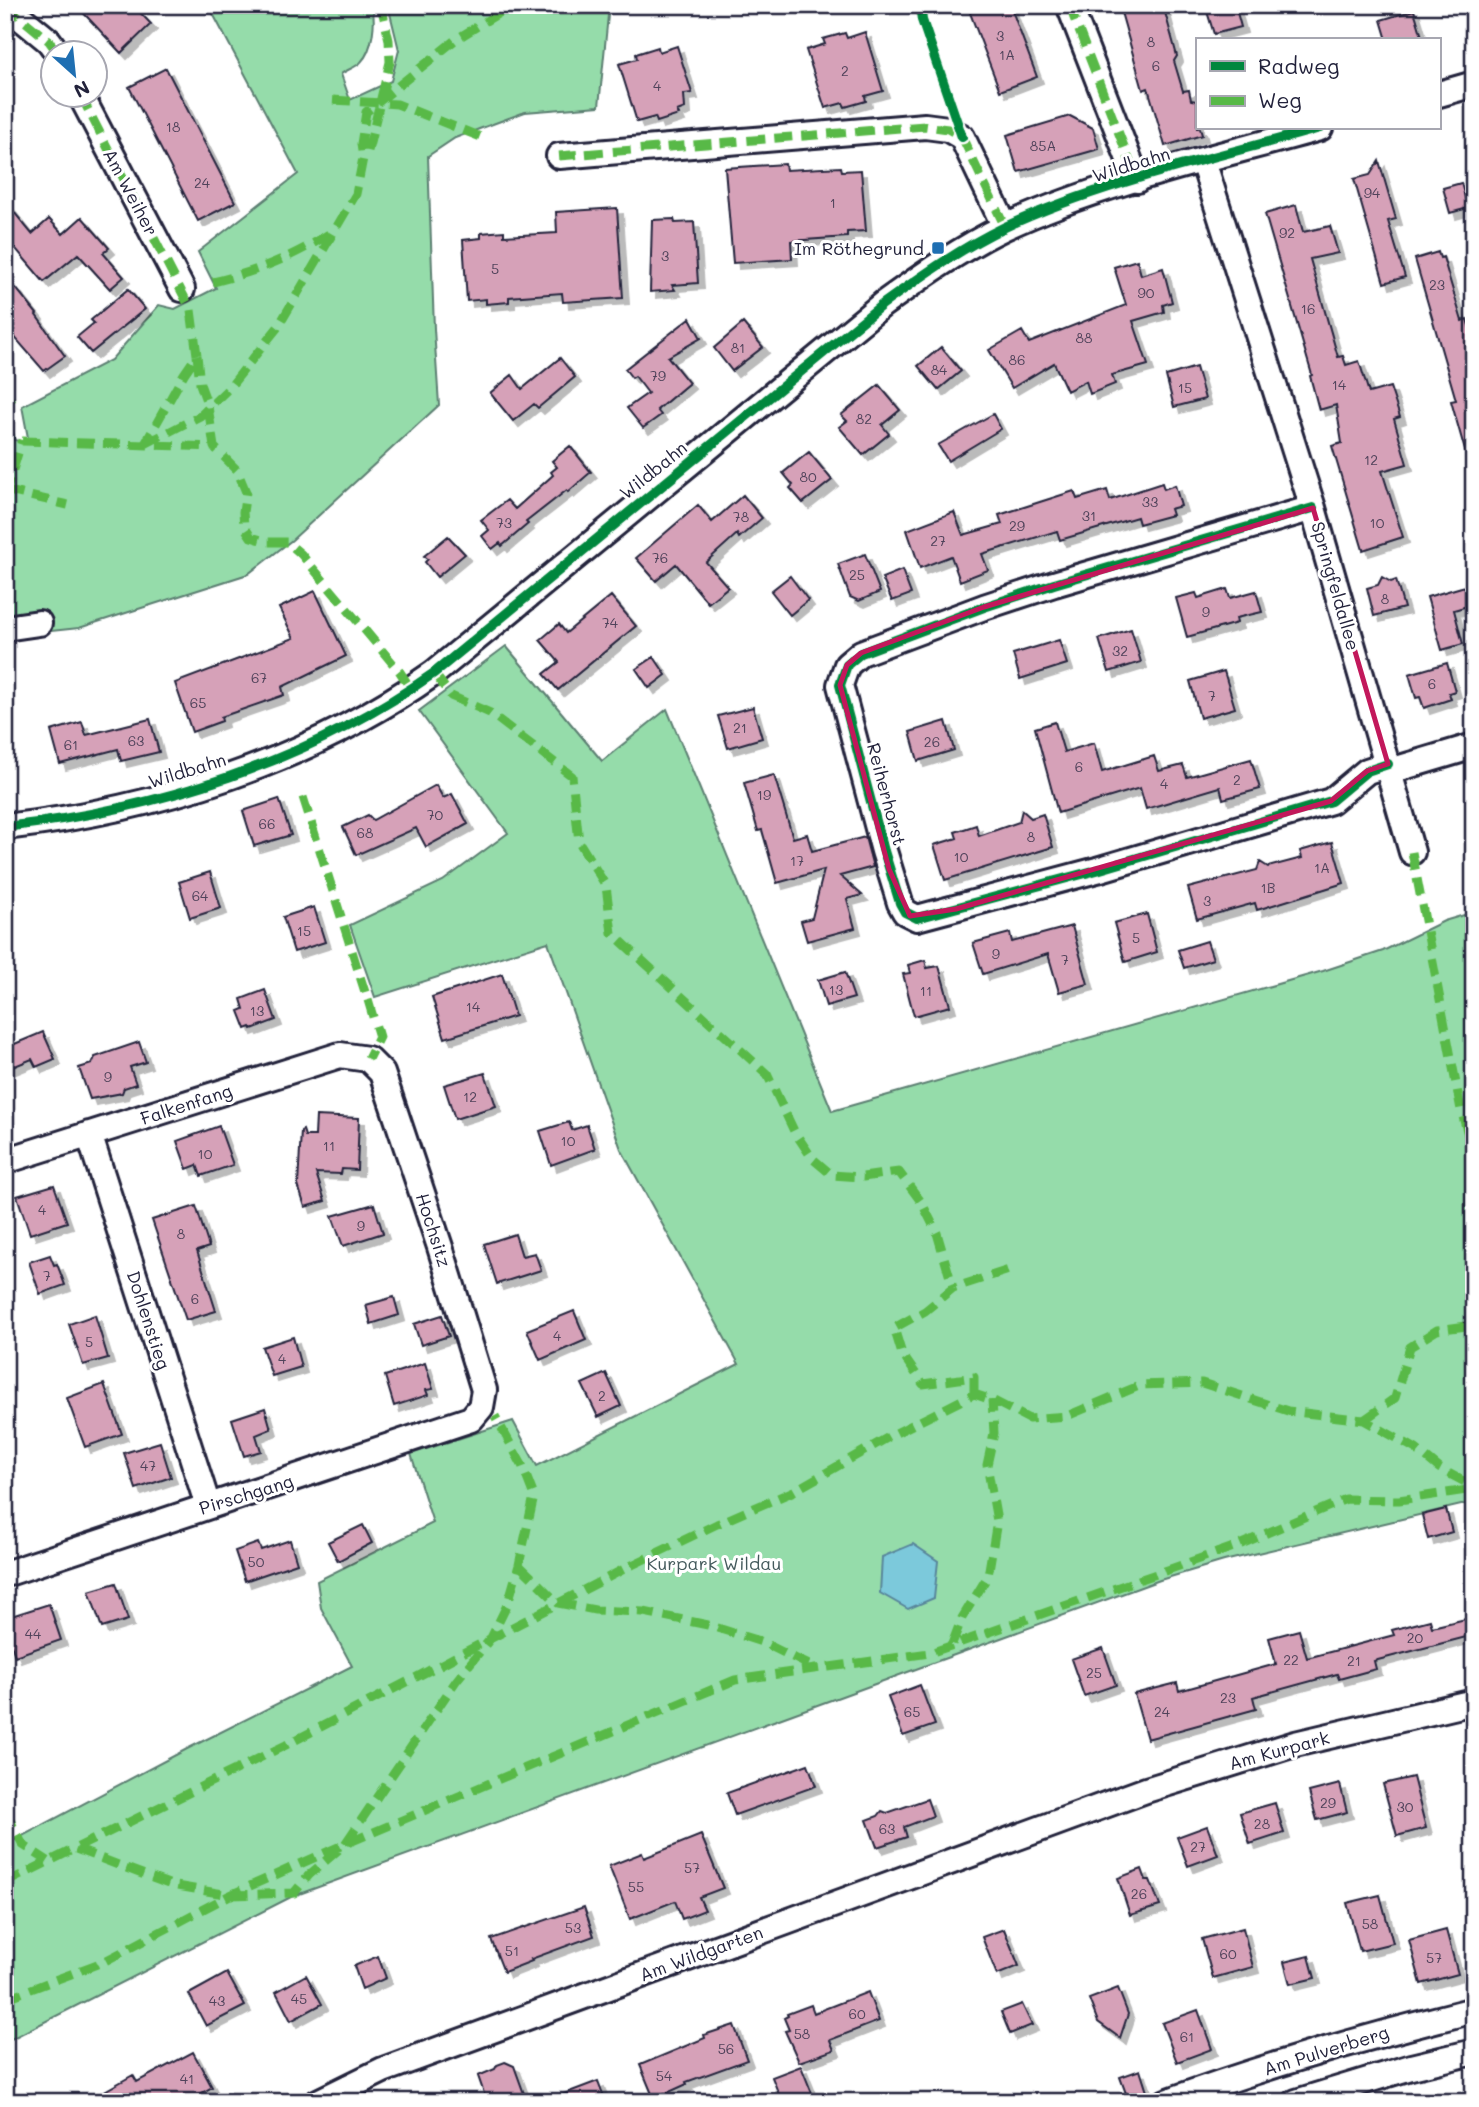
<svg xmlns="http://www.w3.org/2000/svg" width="1479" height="2107" font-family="Mali,sans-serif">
<defs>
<filter id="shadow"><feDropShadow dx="6" dy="6" stdDeviation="0" flood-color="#0004"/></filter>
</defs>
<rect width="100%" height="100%" fill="#fff"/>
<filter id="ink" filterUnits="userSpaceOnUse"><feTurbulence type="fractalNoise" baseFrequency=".0143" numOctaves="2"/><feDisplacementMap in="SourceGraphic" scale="14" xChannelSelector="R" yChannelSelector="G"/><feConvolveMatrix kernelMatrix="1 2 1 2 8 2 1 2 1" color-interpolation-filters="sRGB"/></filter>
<g filter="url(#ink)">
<path fill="#95dcaa" stroke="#5c7f72" stroke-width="2" d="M205 5H372C376 21 373 50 361 62 357 67 346 70 341 74L350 100 391 81 399 50 388 5H609L599 106 525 112 455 138 428 156 434 329 439 405 292 540 248 574 79 628 5 636V407L14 436V440L29 443 22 406 111 360 159 305 175 309 216 288 198 252 298 174 211 10Z
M506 646 602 761 667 709 832 1111 1323 971 1383 951 1444 921 1474 912V1502L1224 1561 1160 1580 291 1897 5 2042V1845L187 1749 352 1666 321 1608 317 1581 433 1523 411 1454 513 1421 537 1466 739 1364 621 1149 548 942 375 997 350 925 443 881 508 833 419 711Z"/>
<path fill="#7cc9db" stroke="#58869b" stroke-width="2" d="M913 1544 938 1561 934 1598 908 1609 880 1593 882 1557Z"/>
<path fill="#d6a1b8" stroke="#22223b" stroke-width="2" filter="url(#shadow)" d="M76 5H133L151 24 121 53Z
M967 5H1010L1037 77 1000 91Z
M1119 5H1163L1177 56 1174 61 1183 91 1189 90 1191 100 1197 101V128H1200L1202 135 1165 146 1148 88 1143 90Z
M1205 5H1235L1241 27 1214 34Z
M1414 10 1423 40H1387L1381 20Z
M865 32 883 91 865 96 866 101 845 107 843 103 825 108 806 50 825 44 823 39 845 33 847 38Z
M677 46 692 93 684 94 685 108 677 111 679 115 657 122 655 117 637 122 619 64 637 59 636 54 658 47 659 52Z
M166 68 235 202 198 221 129 87Z
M1070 116 1093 128 1099 149 1018 172 1007 135Z
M1379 161 1396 219 1388 221 1405 277 1384 283 1354 179 1370 175Z
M785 164 786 170 841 167 842 171 861 170 866 231 847 232V237L791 241 792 259 733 263 725 168Z
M1461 183 1468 208 1450 213 1443 188Z
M5 201 32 234 49 219 63 234 82 217 109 248 103 253 124 277 110 289 78 254 44 282 5 236Z
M1296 205 1303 232 1330 226 1338 253 1310 259 1338 357 1343 356 1346 365 1359 361 1369 393 1390 387 1400 417 1394 419 1407 464 1382 471 1403 537 1363 550 1332 446 1342 443 1336 405 1319 410 1310 376 1312 375 1265 214Z
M617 208 623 298 563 302 562 293 509 297V302L486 304V299L467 301 463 240 481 238V233L504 231V236L557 233 556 212Z
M674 219 675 223 694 222 698 283 672 285 675 290 650 292 652 220Z
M1438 252 1440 258 1443 257 1462 321 1467 319 1474 343V460L1468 461 1451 401 1456 400 1415 259Z
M1137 260 1141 275 1163 268 1172 302 1163 305 1164 312 1133 321 1148 365 1112 375 1115 384 1090 394 1086 381 1067 391 1054 363 1012 388 989 350 1022 331 1029 343 1126 305 1114 267Z
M16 288 37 314 36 315 65 356 44 371 5 326V298Z
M128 289 145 309 91 353 77 337 94 323 91 320Z
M690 318 701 338 668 357 689 383 657 410 661 415 643 428 627 408 648 393 635 376 632 378 625 369Z
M743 323 763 347 732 371 714 348Z
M941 347 961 371 938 390 918 366Z
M560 358 575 377 538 408 534 404 513 421 490 393 512 375 522 389Z
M1196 367 1205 399 1174 407 1166 376Z
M879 385 900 410 882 425 889 434 863 455 839 427 847 421 841 415Z
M993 414 1001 429 948 461 938 445Z
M570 446 591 472 568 492 567 490 526 522 528 524 502 546 500 543 492 549 482 536 489 530 481 520 507 500 515 509 553 475 551 472 557 467 552 461Z
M809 452 832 480 803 503 790 488 793 485 783 473Z
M1162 483 1164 489 1175 485 1181 506 1170 509 1172 515 1139 524 1137 517 1060 540 1057 531 982 554 988 570 960 581 951 556 920 568 907 530 954 512 963 535 1002 524 999 515 1074 491 1077 499 1107 490 1110 500Z
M743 495 762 518 739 538 737 534 706 562 728 587 708 603 676 564 656 581 636 558 698 505 712 522Z
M448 536 465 554 437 577 425 562 428 559 424 556Z
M865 554 880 592 859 601 850 597 838 564Z
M902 570 911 594 892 601 882 578Z
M790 576 808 600 790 615 771 591Z
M1382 577 1391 582 1396 580 1404 608 1374 616 1367 588 1378 585Z
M1465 586 1471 605 1454 610 1463 644 1442 650 1427 597Z
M1227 589 1230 598 1256 591 1262 612 1236 618 1237 623 1187 637 1176 598 1196 593 1198 598Z
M315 591 346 656 282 687 284 695 221 717 222 721 192 732 175 683 294 638 279 608Z
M611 596 636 626 558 690 544 674 559 662 540 640 559 624 566 633Z
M1131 629 1141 662 1109 672 1099 639Z
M1059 640 1067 664 1020 679 1013 654Z
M654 657 666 675 649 688 636 669Z
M1447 663 1455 691 1449 693 1451 699 1424 708 1420 697 1416 698 1409 674Z
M1224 671 1235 708 1200 718 1190 681Z
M753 707 762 738 728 748 718 716Z
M150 719 159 752 121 761 118 749 60 764 51 731 82 722 86 735Z
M946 721 954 750 918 761 910 732Z
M1055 722 1064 752 1094 743 1102 772 1154 756 1159 771 1183 765 1187 777 1251 759 1260 789 1223 799 1220 787 1146 809 1140 788 1058 813 1035 728Z
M774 775 793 838 807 834 812 851 865 837 873 867 840 876 862 895 847 899 855 928 807 941 801 921 812 918 824 870 777 883 762 830 758 831 744 783Z
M436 785 443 798 452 794 468 824 426 847 416 828 356 855 343 827 368 815 373 820Z
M279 799 291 835 254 846 243 811Z
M1022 810 1031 818 1043 814 1053 847 945 880 934 845 957 838 955 832 976 825 979 836 1019 822Z
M1332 842 1344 883 1257 910 1255 903 1197 919 1188 888 1257 870 1260 862 1268 867 1302 858 1300 851Z
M210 872 221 908 190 918 179 882Z
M314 907 325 942 294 952 283 917Z
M1147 914 1157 952 1125 962 1114 923Z
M1072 926 1088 984 1059 992 1048 954 983 974 973 943 1010 933 1012 942Z
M1207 941 1213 959 1184 968 1178 950Z
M925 960 927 968 939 966 950 1006 914 1016 903 974 910 973 908 965Z
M845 972 854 998 826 1006 818 980Z
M502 974 515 1016 445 1038 432 997Z
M265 990 276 1020 252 1029 251 1027 246 1029 239 1011 244 1009 241 999Z
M43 1032 55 1059 36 1067 32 1059 5 1070V1048Z
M139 1042 146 1062 130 1067 136 1084 124 1088 122 1093 90 1099 79 1068 92 1064 95 1057Z
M485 1073 496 1106 455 1119 444 1085Z
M316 1116 359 1118 357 1170 342 1169 341 1174 316 1173 325 1201 305 1207 298 1185 301 1131 303 1130 305 1136H315Z
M569 1122 572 1130 587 1125 595 1149 551 1165 540 1131Z
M219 1126 233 1165 201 1176 197 1165 187 1169 177 1141Z
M54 1185 67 1222 30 1234 17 1196Z
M374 1204 383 1233 343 1246 332 1216Z
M196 1206 209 1247 197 1251 216 1311 186 1320 152 1220Z
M515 1234 522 1256 535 1253 541 1270 497 1284 484 1244Z
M50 1255 54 1265 57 1264 65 1285 40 1294 29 1262Z
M394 1297 399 1315 371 1324 366 1305Z
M574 1311 586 1340 540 1360 527 1330Z
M95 1315 108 1358 83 1365 69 1324Z
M442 1315 449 1336 421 1345 414 1324Z
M293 1337 301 1367 272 1376 262 1347Z
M425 1363 433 1389 426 1390 428 1395 394 1406 385 1376Z
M606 1373 621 1406 598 1417 582 1384Z
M104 1384 122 1434 85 1447 67 1398Z
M265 1408 271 1429 256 1435 261 1451 244 1456 232 1419Z
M160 1442 171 1477 136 1489 124 1453Z
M1446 1509 1452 1532 1428 1539 1422 1515Z
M363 1525 372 1543 338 1561 328 1542Z
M290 1540 297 1563 245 1581 235 1551 258 1543 261 1550Z
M116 1583 128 1620 102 1628 89 1591Z
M49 1604 61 1640 15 1656 5 1626V1618Z
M1474 1617V1635L1374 1661 1376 1669 1339 1679 1337 1674 1253 1697 1256 1709 1147 1739 1134 1694 1177 1683 1179 1691 1276 1664 1269 1638 1299 1630 1307 1658 1394 1635 1392 1630 1430 1620 1432 1627Z
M1103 1648 1116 1685 1084 1696 1071 1659Z
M920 1685 935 1725 903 1736 888 1697Z
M808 1764 816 1786 735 1815 727 1793Z
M1413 1777 1426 1828 1397 1836 1383 1784Z
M1340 1784 1347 1812 1317 1820 1309 1792Z
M927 1799 933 1816 904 1827 907 1837 877 1847 867 1820 878 1816 882 1811 887 1813Z
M1275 1803 1284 1833 1250 1844 1240 1813Z
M1207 1826 1218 1855 1188 1866 1177 1837Z
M701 1835 723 1888 699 1897 705 1910 682 1919 675 1901 630 1919 609 1866 642 1853 644 1858Z
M1142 1869 1146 1880H1150L1160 1906 1130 1915 1118 1878Z
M1380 1895 1393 1943 1360 1951 1347 1903Z
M584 1907 594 1936 531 1959 532 1961 504 1972 491 1939Z
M1243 1928 1253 1967 1213 1978 1202 1939Z
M1004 1929 1019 1966 997 1975 982 1937Z
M1446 1930 1458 1974 1421 1984 1409 1940Z
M378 1956 386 1978 362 1989 354 1966Z
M1309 1956 1315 1978 1290 1984 1284 1962Z
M227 1973 245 2006 206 2026 189 1994Z
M306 1975 322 2004 291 2021 276 1992Z
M1118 1988 1128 2014 1120 2038 1098 2022 1089 1999Z
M868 1992 879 2021 830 2040 834 2050 799 2062 785 2031 789 2030 784 2018 788 2016 787 2014 811 2005 814 2013Z
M1022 2004 1032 2025 1010 2034 1001 2012Z
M1198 2010 1212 2049 1177 2062 1162 2023Z
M734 2025 747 2060 686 2082 687 2084 654 2099 640 2065 705 2038 704 2035Z
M193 2052 212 2087 186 2102H85L133 2075 137 2082Z
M505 2062 514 2066 527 2102H487L478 2076 495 2069 497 2065Z
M801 2066 813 2096 798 2102H782L772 2077Z
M1140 2070 1147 2092 1128 2099 1120 2077Z
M598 2081 606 2102H548V2100Z"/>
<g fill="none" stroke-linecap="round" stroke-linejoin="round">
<defs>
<path id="minor" d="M5 5 49 41 57 52
M1069 5 1137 180
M80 94 182 289
M1439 94 1474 84
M559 156 925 126 948 129 962 137 1005 227
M1203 161 1313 508 1412 852
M1313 508 1054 584 984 607 861 653 847 665 840 685 884 851 900 903 905 912 917 918 1097 870 1331 801 1367 771 1388 764
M5 628 39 623
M1390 771 1474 746
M5 827C156 810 310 761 434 673L883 304C922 276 961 248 1005 227 1102 182 1217 157 1320 128
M89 1134 208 1506
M5 1161 340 1055 368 1059 382 1073 440 1247 484 1390 481 1407 471 1419 5 1574
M318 2102 383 2070 1146 1790 1295 1744 1474 1702
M1166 2102C1266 2065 1370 2036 1474 2010
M1296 2102 1411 2067 1474 2052"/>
</defs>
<use href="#minor" stroke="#22223b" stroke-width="30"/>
<use href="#minor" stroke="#fff" stroke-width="24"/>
<path stroke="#58b947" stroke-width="9" stroke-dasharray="18 9" stroke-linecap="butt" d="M5 5 49 41 57 52
M1069 5 1137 180
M80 94 191 310 197 355 184 374 145 444
M333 100 397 104 483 138
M368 151 390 62 389 40 381 5
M559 156 925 126 948 129 962 137 1005 227
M213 282C256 272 295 256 332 232
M197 355 200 384 208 406 214 447 237 470 246 492 243 512 244 526 251 537 268 542H287L301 554 400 672 411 689
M5 394 13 403
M22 441 214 447
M145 444 200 416 230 387 278 327 356 194 363 158 361 144 366 112 455 40 512 5
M5 490 68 505
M5 496 22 440
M434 673 451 696 490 713 572 776 579 842 606 886 612 933 767 1074 794 1131 812 1158 832 1175 863 1177 899 1172 922 1203 937 1233 953 1288
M303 797 365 992
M1412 852 1461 1110 1474 1155
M368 1000 379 1037 368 1059
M974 1394V1377L923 1384 902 1354 894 1328 925 1311 953 1288 1009 1270
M1364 1420 1395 1398 1410 1347 1437 1330 1474 1325
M519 1565 558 1603 595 1610 644 1612 708 1625 762 1642 815 1668
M952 1644 962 1618 988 1576 997 1521 987 1465 994 1433 992 1400
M5 1811 23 1845 48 1861
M76 1849 171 1885 230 1895 294 1893 309 1875 345 1844 456 1681 491 1638 508 1603 519 1565 534 1496 522 1465 495 1416
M5 1883 286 1745 628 1567 717 1524 794 1491 894 1434 974 1394 992 1400 1029 1419 1067 1416 1141 1385 1202 1383 1288 1411 1364 1420 1416 1449 1439 1468 1474 1487
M5 1999 105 1961 230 1895 345 1844 735 1680 930 1653 1239 1545 1346 1499 1399 1500 1474 1489"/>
<defs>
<path id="cycleway" d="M920 5 922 20 962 137
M1313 508 1054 584 984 607 861 653 847 665 840 685 884 851 900 903 905 912 917 918 1097 870 1331 801 1367 771 1388 764
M5 827C156 810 310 761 434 673L883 304C922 276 961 248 1005 227 1102 182 1217 157 1320 128"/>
</defs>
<use href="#cycleway" stroke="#fff" stroke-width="15"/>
<use href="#cycleway" stroke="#00873e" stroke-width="10"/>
</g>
</g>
<path fill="none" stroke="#c2185b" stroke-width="5" stroke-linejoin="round" d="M1313 508 1388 764 1367 771 1331 801 956 909 910 916 889 869 840 685 847 665 861 653 984 607Z"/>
<rect fill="#1f6fb2" stroke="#fff" stroke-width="2.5" x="931" y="241" width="14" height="14" rx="3.5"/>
<g text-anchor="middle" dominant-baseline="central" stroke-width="6" stroke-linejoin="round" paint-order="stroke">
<g font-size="14" fill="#4f425a">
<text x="1000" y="35">3</text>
<text x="1151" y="41">8</text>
<text x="1007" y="54">1A</text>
<text x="1156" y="65">6</text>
<text x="845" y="70">2</text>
<text x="657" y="85">4</text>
<text x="173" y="126">18</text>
<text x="1043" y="145">85A</text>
<text x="202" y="182">24</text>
<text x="1372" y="192">94</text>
<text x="833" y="202">1</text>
<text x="1287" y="232">92</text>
<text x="665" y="255">3</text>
<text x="495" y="268">5</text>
<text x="1437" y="284">23</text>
<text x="1146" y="292">90</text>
<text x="1308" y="308">16</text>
<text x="1084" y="337">88</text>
<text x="738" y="347">81</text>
<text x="1017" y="359">86</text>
<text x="939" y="369">84</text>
<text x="658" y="375">79</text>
<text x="1339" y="384">14</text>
<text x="1185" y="387">15</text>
<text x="864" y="418">82</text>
<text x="1371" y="459">12</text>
<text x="808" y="476">80</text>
<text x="1150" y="501">33</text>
<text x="1089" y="515">31</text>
<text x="741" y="516">78</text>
<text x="504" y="522">73</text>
<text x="1377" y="522">10</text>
<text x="1017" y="525">29</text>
<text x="938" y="540">27</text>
<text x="660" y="557">76</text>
<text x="857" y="574">25</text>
<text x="1385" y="598">8</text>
<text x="1206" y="611">9</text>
<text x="610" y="622">74</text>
<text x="1120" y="650">32</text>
<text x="259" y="677">67</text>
<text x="1432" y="683">6</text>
<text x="1212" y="695">7</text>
<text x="198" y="702">65</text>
<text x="740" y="727">21</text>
<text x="136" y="740">63</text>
<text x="932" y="741">26</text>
<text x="71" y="744">61</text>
<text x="1079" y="766">6</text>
<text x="1237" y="779">2</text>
<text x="1164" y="783">4</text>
<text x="764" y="794">19</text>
<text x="435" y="814">70</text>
<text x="267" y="823">66</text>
<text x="365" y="832">68</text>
<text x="1031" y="836">8</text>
<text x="961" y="856">10</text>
<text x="797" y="860">17</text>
<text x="1322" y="867">1A</text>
<text x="1268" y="887">1B</text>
<text x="200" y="895">64</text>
<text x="1207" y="900">3</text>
<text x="304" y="930">15</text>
<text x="1136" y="937">5</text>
<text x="996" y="953">9</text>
<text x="1065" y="959">7</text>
<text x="836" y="989">13</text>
<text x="926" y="990">11</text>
<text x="473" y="1006">14</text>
<text x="257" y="1010">13</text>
<text x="108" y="1076">9</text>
<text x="470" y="1096">12</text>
<text x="568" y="1140">10</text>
<text x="329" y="1145">11</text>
<text x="205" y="1153">10</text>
<text x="42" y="1209">4</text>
<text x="361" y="1225">9</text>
<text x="181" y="1233">8</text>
<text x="47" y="1275">7</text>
<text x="195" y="1298">6</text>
<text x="557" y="1335">4</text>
<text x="89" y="1341">5</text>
<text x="282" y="1358">4</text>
<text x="602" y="1395">2</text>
<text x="148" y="1465">47</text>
<text x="256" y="1561">50</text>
<text x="33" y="1633">44</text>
<text x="1415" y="1637">20</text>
<text x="1291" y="1659">22</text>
<text x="1354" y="1660">21</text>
<text x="1094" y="1672">25</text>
<text x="1228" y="1697">23</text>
<text x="912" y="1711">65</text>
<text x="1162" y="1711">24</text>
<text x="1328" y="1802">29</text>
<text x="1405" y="1806">30</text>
<text x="1262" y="1823">28</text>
<text x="887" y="1828">63</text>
<text x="1198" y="1846">27</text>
<text x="692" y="1867">57</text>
<text x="636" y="1886">55</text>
<text x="1139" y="1893">26</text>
<text x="1370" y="1923">58</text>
<text x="573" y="1927">53</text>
<text x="512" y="1950">51</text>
<text x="1228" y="1953">60</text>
<text x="1434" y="1957">57</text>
<text x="299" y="1998">45</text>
<text x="217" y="2000">43</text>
<text x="857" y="2013">60</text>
<text x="802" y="2033">58</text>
<text x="1187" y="2036">61</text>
<text x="726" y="2048">56</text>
<text x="664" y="2075">54</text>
<text x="187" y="2078">41</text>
</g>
<g font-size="18" fill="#22223b" stroke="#fff">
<text transform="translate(1131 164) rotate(-17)">Wildbahn</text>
<text transform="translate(131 192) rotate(62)">Am Weiher</text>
<text transform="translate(653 470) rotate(-39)">Wildbahn</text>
<text transform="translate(1336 586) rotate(74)">Springfeldallee</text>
<text transform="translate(187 770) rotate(-17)">Wildbahn</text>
<text transform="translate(887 794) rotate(75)">Reiherhorst</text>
<text transform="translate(186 1104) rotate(-18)">Falkenfang</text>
<text transform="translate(434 1230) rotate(72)">Hochsitz</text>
<text transform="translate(149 1320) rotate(72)">Dohlenstieg</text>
<text transform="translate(246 1494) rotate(-17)">Pirschgang</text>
<text transform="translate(1279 1750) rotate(-15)">Am Kurpark</text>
<text transform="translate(701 1953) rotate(-20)">Am Wildgarten</text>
<text transform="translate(1326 2050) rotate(-17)">Am Pulverberg</text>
</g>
<g font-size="18" fill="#22223b" stroke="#fff" text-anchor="end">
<text x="924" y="248">Im Röthegrund</text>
</g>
<g font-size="18" fill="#445a5c" stroke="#fff">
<text x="714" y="1563">Kurpark Wildau</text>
</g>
</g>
<rect width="1479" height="2107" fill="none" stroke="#fff" stroke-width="28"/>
<rect x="14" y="14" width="1451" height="2079" fill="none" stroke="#22223b" stroke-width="2.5" filter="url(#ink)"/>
<rect x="1196" y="38" width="245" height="91" fill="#ffffff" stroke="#a7a7b1" stroke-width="2"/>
<rect x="1210" y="61" width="35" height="10" fill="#00873e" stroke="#a7a7b1" stroke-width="2"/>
<text x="1258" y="74" font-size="21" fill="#22223b">Radweg</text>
<rect x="1210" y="96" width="35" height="10" fill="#58b947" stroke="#a7a7b1" stroke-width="2"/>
<text x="1258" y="108" font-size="21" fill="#22223b">Weg</text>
<g transform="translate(74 74) rotate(153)"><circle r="33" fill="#ffffff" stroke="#a7a7b1" stroke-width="2"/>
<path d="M0-5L12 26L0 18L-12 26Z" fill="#1f6fb2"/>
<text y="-10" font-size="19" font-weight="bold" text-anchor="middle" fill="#22223b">N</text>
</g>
</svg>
